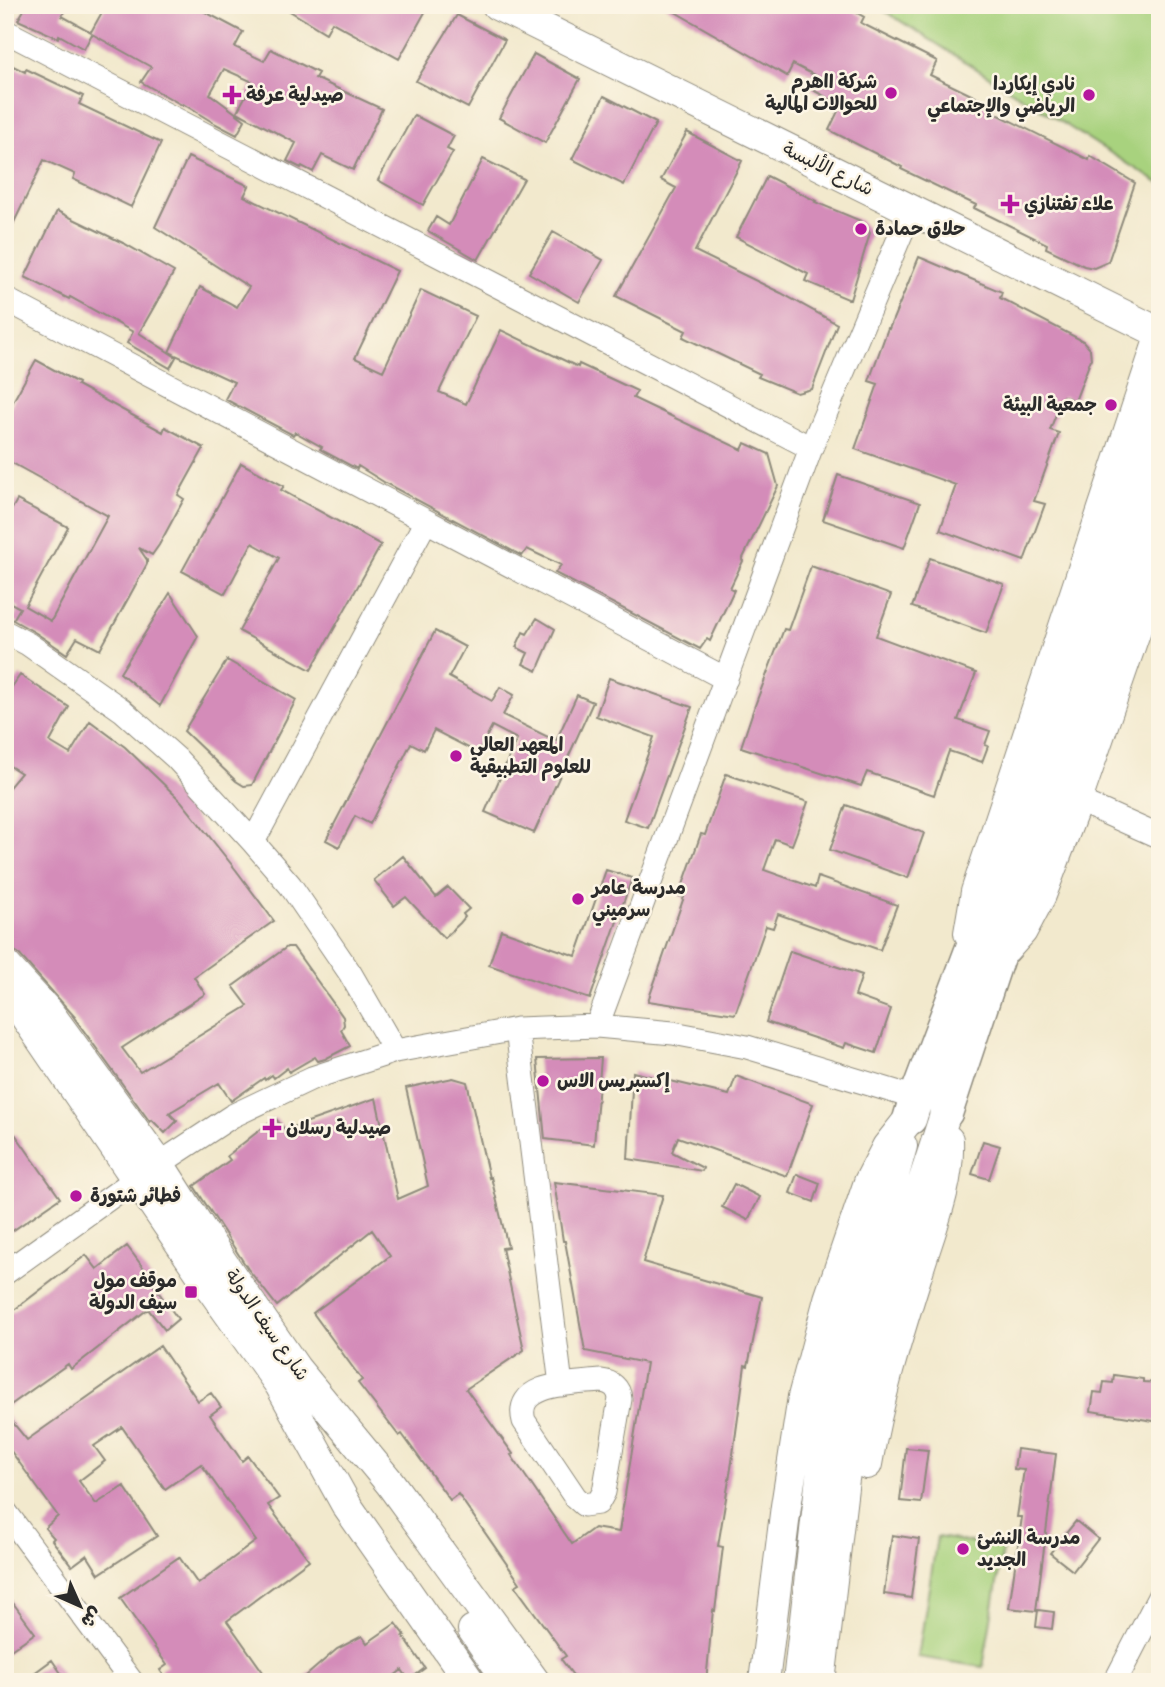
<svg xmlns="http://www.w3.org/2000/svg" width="1165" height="1687" font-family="Pangolin,'Playpen Sans Arabic',sans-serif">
<rect width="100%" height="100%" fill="#fcf5e5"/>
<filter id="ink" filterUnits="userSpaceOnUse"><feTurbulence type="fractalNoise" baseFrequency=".0143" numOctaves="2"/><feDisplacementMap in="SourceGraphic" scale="14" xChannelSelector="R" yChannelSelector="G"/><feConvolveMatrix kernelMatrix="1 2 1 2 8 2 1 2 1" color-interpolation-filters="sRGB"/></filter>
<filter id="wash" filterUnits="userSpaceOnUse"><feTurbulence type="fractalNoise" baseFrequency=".00686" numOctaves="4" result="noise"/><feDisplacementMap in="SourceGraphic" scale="28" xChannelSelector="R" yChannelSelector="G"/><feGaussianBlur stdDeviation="1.57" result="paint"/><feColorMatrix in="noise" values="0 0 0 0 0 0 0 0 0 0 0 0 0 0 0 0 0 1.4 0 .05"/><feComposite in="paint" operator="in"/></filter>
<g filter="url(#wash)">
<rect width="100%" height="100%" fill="#f2e9cd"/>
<path fill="#a8d27e" stroke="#6a7e54" stroke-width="2" d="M875 5H1160V184Z
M937 1537 1003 1547 983 1667 918 1657Z"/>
<g id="blocks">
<path fill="#d48cb9" d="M27 5H67L62 16 91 32 106 5H192L243 32 235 47 264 61 271 49 318 73 315 78 382 109 353 170 322 155 313 172 302 166 301 168 287 161 296 143 237 112 253 82 224 69 210 94 245 120 237 135 214 123 183 104 182 105 141 82 151 67 92 34 84 49 59 35 58 38 18 20Z
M280 5H429L399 59 332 22 326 33Z
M663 5H843L864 17 861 23 937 61 930 75 994 106 991 111 1089 160 1090 156 1135 183 1108 262 1094 268 1084 266 1046 248 1047 244 974 208 976 205 901 169 902 167 829 130 841 105 811 89 818 77 793 64 787 76Z
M457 15 505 40 468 108 416 81Z
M534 54 580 79 545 143 499 118Z
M5 62 25 72 26 69 83 96 79 104 161 143 131 207 73 179 75 174 44 160 5 241Z
M604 96 656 123 624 185 572 159Z
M414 115 454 136 447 149 453 152 423 205 378 180Z
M687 132 742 161 695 251 781 293 837 324 812 389 797 393 758 377 760 374 683 337 686 331 616 296 676 188 661 180Z
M188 157 249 186 244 196 397 271 355 358 383 371 421 290 476 316 439 392 466 404 501 330 578 367 579 364 637 391 633 398 742 450 745 443 769 454 778 486 742 560 743 561 730 588 734 590 710 641 707 639 700 649 555 573 561 565 527 549 522 556 387 484 358 466 357 469 325 452 320 449 322 447 295 432 293 435 225 399 234 382 169 352 200 287 237 307 249 287 155 227Z
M483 159 524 179 478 260 428 231 436 217 449 225Z
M767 176 816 201 815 202 861 221 870 233 850 300 805 281 808 274 736 237Z
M57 211 125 244 174 272 139 333 176 357 170 368 127 343 133 332 70 297 69 299 25 277Z
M553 232 603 260 579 302 529 273Z
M919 257 1002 292 1000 298 1083 341 1090 349 1091 359 1075 401 1063 396 1050 430 1059 433 1034 501 1045 504 1024 561 940 530 956 485 855 449 878 384 869 381 888 328 889 329Z
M36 360 78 383 77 385 163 432 165 427 204 448 178 495 184 499 159 545 152 555 139 548 147 560V564L100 650 77 638 67 654 36 633 13 620 20 608 5 600V521L17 500 68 527 25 606 51 621 108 516 5 459V416Z
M241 463 284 486 281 490 381 545 311 670 239 631 279 558 252 543 225 594 182 571Z
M838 475 920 503 904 548 823 520Z
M930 558 1004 584 986 633 912 607Z
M811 566 891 595 876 636 976 673 958 720 990 731 985 745 988 746 982 762 949 751 934 795 867 772 861 786 741 747 754 708 784 629 788 630Z
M170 593 198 636 160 706 120 673Z
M537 618 555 629 537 671 523 664 528 653 516 647 523 632 527 634Z
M435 631 465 647 449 677 492 701 500 687 514 695 503 715 556 741 577 695 593 702 534 833 485 812 517 739 492 726 478 753 434 730 424 750 411 743 370 824 355 816 339 847 326 840Z
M227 660 296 700 252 785 244 786 236 781 184 731Z
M20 675 69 707 50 742 70 754 90 721 125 747 181 801 236 870 274 921 194 977 205 994 122 1048 140 1072 248 1006 233 986 287 947H293L343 1017 344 1025 341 1030 350 1046 325 1059 318 1061 315 1057 289 1072 287 1068 274 1078 272 1075 265 1080 264 1078 231 1101 219 1083 169 1113 177 1121 165 1133 152 1120 150 1122 73 1016H74L18 953 11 949 5 948V792L21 773 5 763V697Z
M609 678 692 707 648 828 624 820 654 737 596 716Z
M726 774 808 802 792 845 775 839 764 870 815 888 818 877 897 905 880 950 778 914 773 928 766 926 735 1014 648 1001 684 897 679 896 701 834 705 835Z
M846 805 924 833 908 878 830 850Z
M403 856 436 897 448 887 469 909 463 914 465 917 460 923 444 938 406 897 394 906 374 880Z
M606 870 632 878 590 999 489 965 501 930 576 956Z
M790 951 862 975 855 996 891 1009 876 1053 846 1043 844 1048 766 1022Z
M601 1058 594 1145 545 1139 537 1059Z
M633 1072 729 1095 736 1076 813 1104 787 1176 678 1137 672 1152 703 1168 702 1171 628 1159Z
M453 1078 467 1082 489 1178 491 1177 508 1247 502 1248 524 1350 466 1389 513 1454 511 1455 572 1544 594 1528 619 1532 646 1363 585 1351 565 1241H563L554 1182 663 1195 643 1262 762 1297 748 1366 745 1365 732 1462 718 1546 723 1547 715 1611 713 1610 706 1682H578L561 1659 566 1656 515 1586 520 1583 458 1494 450 1500 402 1434 399 1436 358 1383 362 1380 313 1313 390 1256 372 1230 277 1306 248 1269 194 1186 230 1160 227 1156 275 1118 285 1130 376 1098 398 1199 428 1186 406 1088Z
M15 1134 60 1198 5 1236V1140Z
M983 1141 1000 1146 989 1179 972 1174Z
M797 1174 820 1183 814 1202 790 1193Z
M734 1184 760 1197 748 1220 722 1207Z
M127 1246 151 1278 149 1279 178 1319 165 1330 148 1309 71 1369 68 1364 5 1409V1317L86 1255 97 1269Z
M160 1346 198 1401 211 1393 221 1407 210 1415 242 1461 248 1456 279 1498 268 1505 309 1560 227 1621 270 1682H168L160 1670 167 1665 120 1598 179 1557 198 1584 256 1541 201 1464 165 1489 122 1427 94 1446 105 1461 79 1481 96 1504 124 1486 157 1536 99 1574 87 1555 72 1566 52 1540 54 1538 45 1528 58 1516 5 1443V1413L27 1440Z
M1114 1375 1143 1379V1382L1160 1383V1422L1091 1411 1094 1392 1102 1393 1104 1382 1113 1383Z
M906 1448 928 1450 921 1503 900 1501Z
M1017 1449 1056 1454 1036 1611 1009 1608 1022 1517H1017L1024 1470 1014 1469Z
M1076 1521 1098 1539 1073 1571 1050 1553Z
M892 1535 919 1539 911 1598 884 1594Z
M5 1592 35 1633 5 1654Z
M1038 1610 1054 1612 1052 1629 1036 1627Z
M396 1623 405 1635 403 1636 425 1668 409 1680 402 1670 386 1682H299L337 1649 362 1636 367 1643Z
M52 1660 67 1682H22Z"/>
</g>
</g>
<g filter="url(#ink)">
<use href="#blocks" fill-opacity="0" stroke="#8e8a7c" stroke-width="2"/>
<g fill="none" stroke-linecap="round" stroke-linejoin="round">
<defs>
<path id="minor" d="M5 31 811 448
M5 299 726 679
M5 632 28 644 122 710 176 758 253 842 290 885 350 973 395 1051
M1077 800 1160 837
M253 842 426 521
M597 1026 811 448 911 210
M517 1029 561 1385
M159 1164 232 1116 312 1078 395 1051 517 1029 597 1026 673 1033 747 1047 916 1098
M5 1273 136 1179
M601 1381C612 1382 619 1388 620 1399L604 1492 598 1503 584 1505 575 1497 524 1421C513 1381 575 1384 601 1381Z
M5 1511 132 1682
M1115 1682 1160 1595"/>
<path id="major" d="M497 5 1160 333
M969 933 976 892 1160 337
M1005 950 1022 931 1041 895 1077 800 1160 560
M5 965 49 1013 159 1164 220 1259 296 1369 390 1483 535 1682
M8 994 14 1000 208 1284 280 1385 347 1506 470 1682
M867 1464C878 1398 898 1335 918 1271 931 1228 950 1185 948 1140
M473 1630 509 1682
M764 1682 786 1506 803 1397 829 1299 869 1182 887 1147 910 1118
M798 1682 822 1468 835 1386 902 1146
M820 1682 844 1479 857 1398 878 1320 946 1112"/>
<path id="highway" d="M946 1112 996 961 1160 498
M910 1118 916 1098 1007 856 1160 416"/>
</defs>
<use href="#minor" stroke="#8e8a7c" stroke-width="25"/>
<use href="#major" stroke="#8e8a7c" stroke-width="32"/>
<use href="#highway" stroke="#8e8a7c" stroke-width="36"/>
<use href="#minor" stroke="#fff" stroke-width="23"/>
<use href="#major" stroke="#fff" stroke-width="30"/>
<use href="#highway" stroke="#fff" stroke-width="33"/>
</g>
</g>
<g fill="#b5179e" stroke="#fcf5e5" stroke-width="2.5">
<circle cx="891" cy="93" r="7"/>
<path d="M228.5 84.5h7v7h7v7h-7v7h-7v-7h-7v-7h7z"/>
<circle cx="1089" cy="95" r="7"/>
<path d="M1006.5 193.5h7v7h7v7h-7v7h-7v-7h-7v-7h7z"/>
<circle cx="861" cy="229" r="7"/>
<circle cx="1111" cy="405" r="7"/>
<circle cx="456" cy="756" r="7"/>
<circle cx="578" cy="899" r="7"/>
<circle cx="543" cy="1081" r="7"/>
<path d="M268.5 1117.5h7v7h7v7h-7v7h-7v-7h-7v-7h7z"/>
<circle cx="76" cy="1196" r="7"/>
<rect x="184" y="1285" width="14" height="14" rx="3.5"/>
<circle cx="963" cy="1549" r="7"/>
</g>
<g text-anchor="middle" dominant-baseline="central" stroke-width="5" stroke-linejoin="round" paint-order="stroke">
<g font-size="19" font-weight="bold" fill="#2b2b2b" stroke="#fcf5e5" text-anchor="start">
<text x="877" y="82" text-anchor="end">شركة ااهرم<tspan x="877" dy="22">للحوالات المالية</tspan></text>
<text x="1075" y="84" text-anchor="end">نادي إيكاردا<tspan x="1075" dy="22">الرياضي والإجتماعي</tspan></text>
<text x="246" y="95">صيدلية عرفة</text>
<text x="1024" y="204">علاء تفتنازي</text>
<text x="875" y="229">حلاق حمادة</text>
<text x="1097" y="405" text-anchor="end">جمعية البيئة</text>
<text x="470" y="745">المعهد العالي<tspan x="470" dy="22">للعلوم التطبيقية</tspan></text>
<text x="592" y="888">مدرسة عامر<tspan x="592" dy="22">سرميني</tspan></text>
<text x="557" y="1081">إكسبريس الاس</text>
<text x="286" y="1128">صيدلية رسلان</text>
<text x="90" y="1196">فطائر شتورة</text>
<text x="177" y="1281" text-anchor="end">موقف مول<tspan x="177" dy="22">سيف الدولة</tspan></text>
<text x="977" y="1538">مدرسة النشئ<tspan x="977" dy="22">الجديد</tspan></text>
</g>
<g font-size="19" fill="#2b2b2b" stroke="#fcf5e5">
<text transform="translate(828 169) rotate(26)">شارع الألبسة</text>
<text transform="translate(267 1325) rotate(55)">شارع سيف الدولة</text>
</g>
</g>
<rect width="1165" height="1687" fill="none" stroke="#fcf5e5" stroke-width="28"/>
<g transform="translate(80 1606) rotate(135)" stroke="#fcf5e5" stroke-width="5" paint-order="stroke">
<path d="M0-5L12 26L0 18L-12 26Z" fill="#2b2b2b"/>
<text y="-10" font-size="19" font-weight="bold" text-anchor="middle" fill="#2b2b2b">ش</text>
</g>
</svg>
